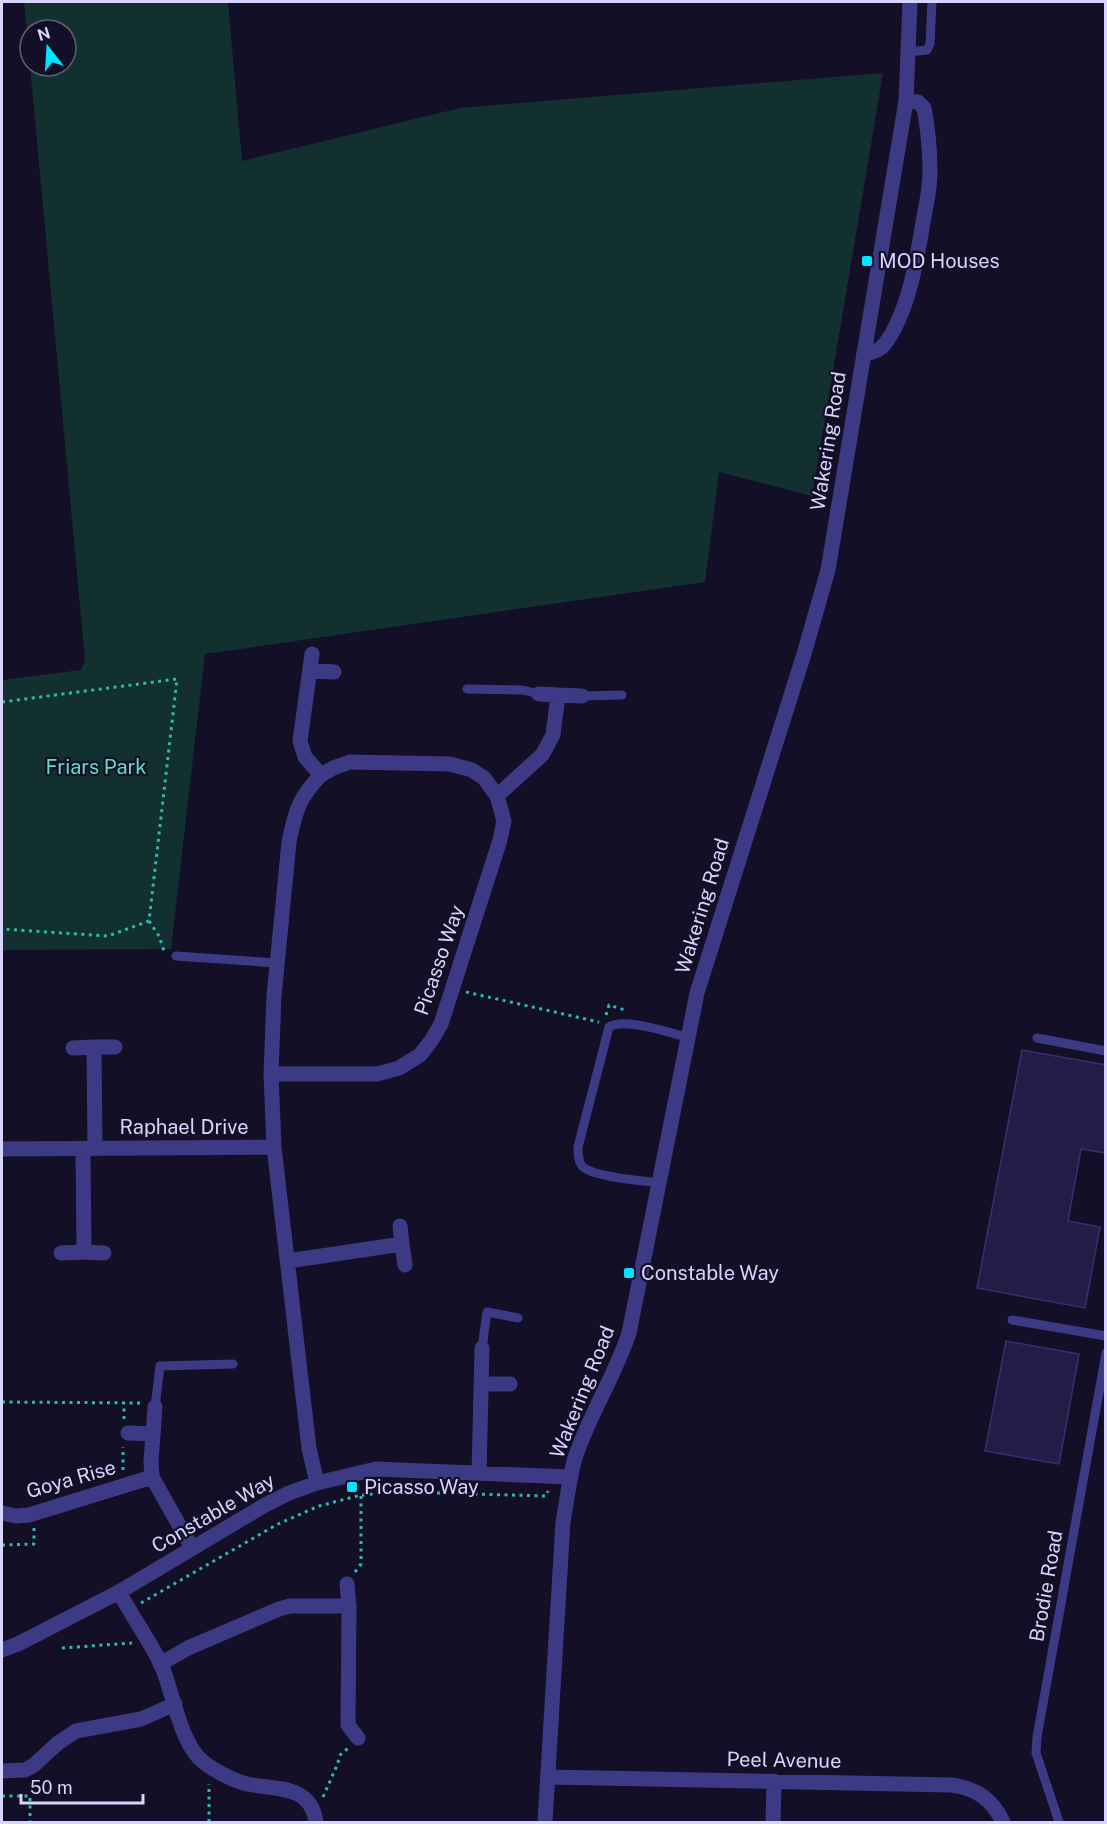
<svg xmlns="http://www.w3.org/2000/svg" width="1107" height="1824" font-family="'Public Sans',sans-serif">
<rect width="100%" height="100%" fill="#130f26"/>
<path fill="#12302f" d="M24 2H228L242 161 460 108 883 73 812 496 719 472 705 582 205 654 171 949 2 950V680L81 670 85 660 30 66H66V30H30V62Z"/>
<path fill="#241b47" stroke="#3b2d73" stroke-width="1.5" d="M1022 1050 1106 1065V1153L1081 1149 1068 1221 1100 1227 1085 1308 977 1288Z
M1006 1341 1079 1354 1059 1464 985 1451Z"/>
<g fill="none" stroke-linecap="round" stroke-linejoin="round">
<path stroke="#2fb8b0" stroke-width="3" stroke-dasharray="3 4.5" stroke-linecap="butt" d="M2 702 177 679 149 921 108 936 2 929
M149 921 159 936 164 951
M466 992 599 1022
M606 1015 609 1005 625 1010
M2 1402 141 1403
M124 1419V1403
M123 1470V1447
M2 1545 34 1544V1527
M355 1572 361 1564V1495
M141 1603 278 1524 319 1506 361 1495 400 1492 546 1496 548 1491
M62 1648 132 1643
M2 1796H30V1822
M323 1797 338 1763 339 1756 348 1748
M209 1822V1784"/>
<path stroke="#3d3a85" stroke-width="9" d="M908 52 927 50 930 44 932 2
M467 689 523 690 539 694
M582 696 622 695
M176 956 277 963
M1037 1038 1106 1051
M660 1183C645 1181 591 1177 582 1166 578 1161 578 1154 578 1147L609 1027C624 1017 669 1033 688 1037
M1012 1320 1106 1336
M482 1348 487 1312 518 1318
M155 1407 160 1366 233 1364
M1059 1822 1036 1753 1037 1737 1106 1353"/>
<path stroke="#3d3a85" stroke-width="15" d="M864 354C872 353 879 351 884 345 908 314 917 260 923 222 926 206 930 189 930 172 930 150 928 129 924 108L918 102 906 101
M312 654 300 741 305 757 321 775C299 797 295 812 289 842L274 996 271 1074 274 1147 309 1448 317 1483
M310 670 334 672
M539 694 558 695
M321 775 333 768 350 762 450 764 472 770 484 778 497 796 542 755 553 735 558 695 582 696
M73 1048 94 1047
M271 1074H377L399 1068 420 1055 431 1041 441 1024 500 840 504 821 497 796
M2 1149 274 1147
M83 1149 84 1252 104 1253
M95 1149 94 1047H115
M402 1244 405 1265
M61 1253 84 1252
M288 1261 402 1244 400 1226
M481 1384H510
M128 1433 153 1434
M479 1474 482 1348
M152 1477 151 1462 155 1407
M2 1513 16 1516 29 1515 152 1477 192 1548
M347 1584 349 1606
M119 1592C132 1616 149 1640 161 1664 172 1690 180 1739 199 1758 210 1769 232 1780 247 1784 275 1790 311 1784 316 1822
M2 1650 18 1644 119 1592 265 1505 289 1493 317 1483 376 1469 571 1477
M160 1664 188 1648 279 1609 290 1606H349L348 1725 358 1738
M2 1771 25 1770 34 1765 58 1743 76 1731 141 1719 175 1704
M548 1777 951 1785C976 1788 992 1799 1003 1822
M773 1822 774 1781"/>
<path stroke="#3d3a85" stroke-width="15" d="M545 1822 563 1522C567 1501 569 1478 575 1458 589 1415 615 1376 629 1333L697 993 804 654 828 570 906 101 910 2"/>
</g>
<g fill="#00e5ff" stroke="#130f26" stroke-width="2">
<rect x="861" y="255" width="12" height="12" rx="3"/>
<rect x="623" y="1267" width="12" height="12" rx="3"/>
<rect x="346" y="1481" width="12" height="12" rx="3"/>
</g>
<g text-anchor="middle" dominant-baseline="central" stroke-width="4.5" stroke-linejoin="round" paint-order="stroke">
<g font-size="20" fill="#d9d4ff" stroke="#130f26" text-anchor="start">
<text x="879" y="261">MOD Houses</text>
<text x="641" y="1273">Constable Way</text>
<text x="364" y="1487">Picasso Way</text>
</g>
<g font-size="20" fill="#d9d4ff" stroke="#130f26">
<text transform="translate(828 441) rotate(-81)">Wakering Road</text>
<text transform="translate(702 906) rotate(-73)">Wakering Road</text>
<text transform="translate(439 960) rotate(-71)">Picasso Way</text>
<text x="184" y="1127">Raphael Drive</text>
<text transform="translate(582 1392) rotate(-68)">Wakering Road</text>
<text transform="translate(71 1479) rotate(-16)">Goya Rise</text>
<text transform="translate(213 1513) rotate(-30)">Constable Way</text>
<text transform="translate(1046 1586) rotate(-80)">Brodie Road</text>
<text transform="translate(784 1760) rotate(1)">Peel Avenue</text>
</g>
<g font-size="20" fill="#5fe0c0" stroke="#130f26">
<text x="96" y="767">Friars Park</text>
</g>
</g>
<rect width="1107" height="1824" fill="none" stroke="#d9d4ff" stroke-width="6"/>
<g transform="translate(48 48) rotate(343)"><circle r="28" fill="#130f26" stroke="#625e7d" stroke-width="1.5"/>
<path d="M0-4.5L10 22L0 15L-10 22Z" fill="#00e5ff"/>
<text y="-9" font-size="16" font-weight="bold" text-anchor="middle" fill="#d9d4ff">N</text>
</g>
<path d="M21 1794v9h122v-9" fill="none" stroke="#d9d4ff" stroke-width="3"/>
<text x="30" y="1794" font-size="18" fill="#d9d4ff" stroke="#130f26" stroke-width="4.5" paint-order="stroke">50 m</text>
</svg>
